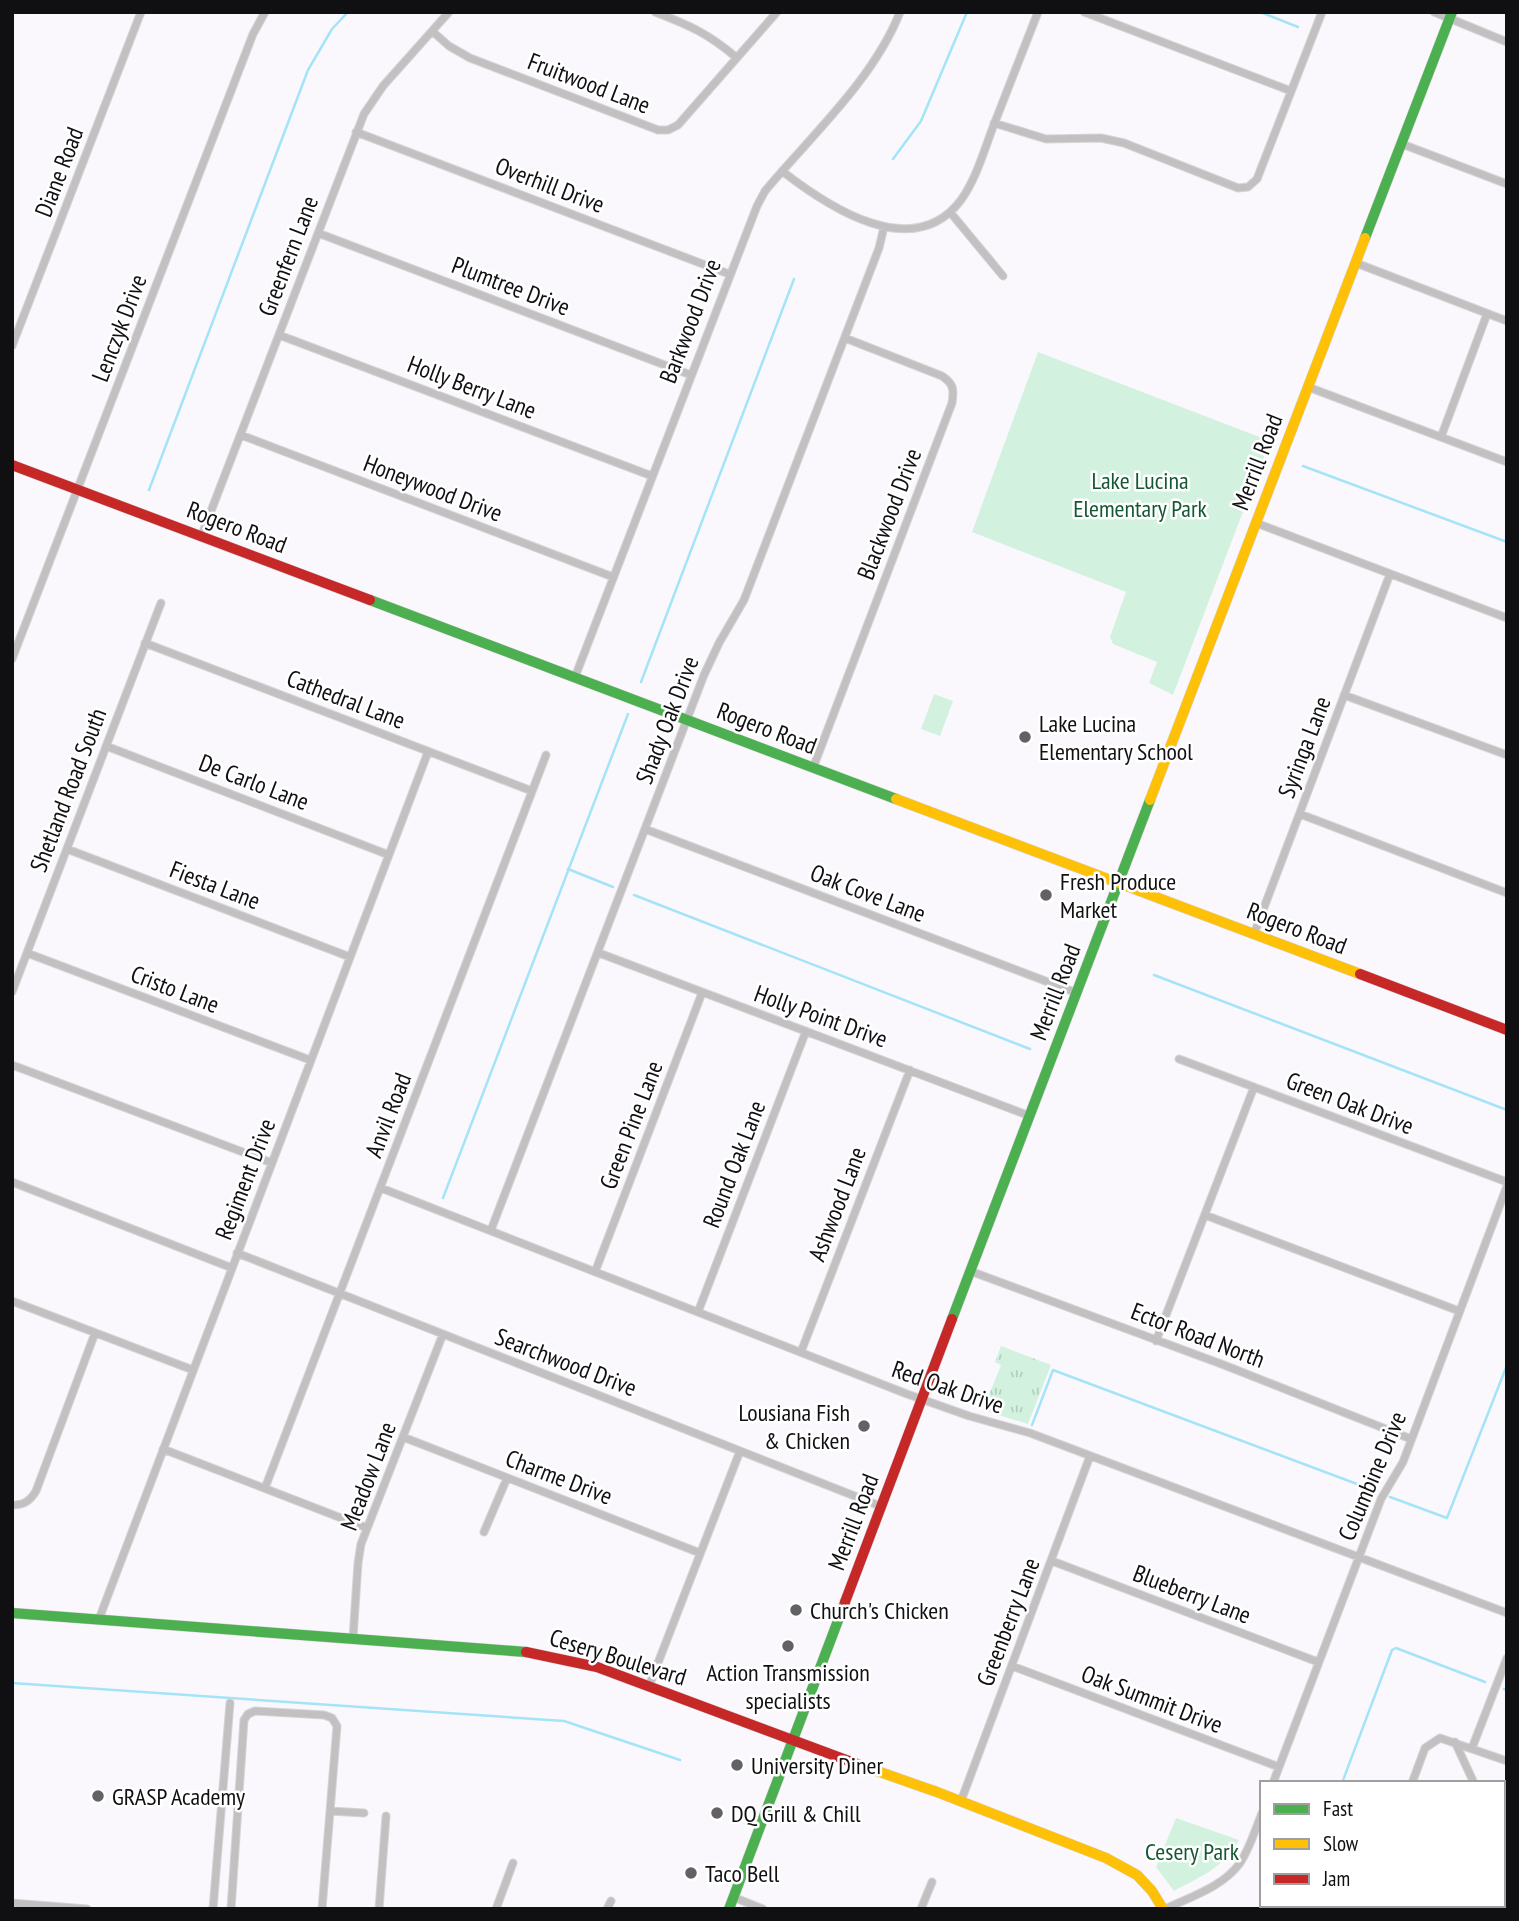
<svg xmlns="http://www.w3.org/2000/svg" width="1519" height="1921" font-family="'PT Sans Narrow',sans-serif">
<defs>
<pattern id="grass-tufts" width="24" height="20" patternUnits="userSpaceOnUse" patternTransform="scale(1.75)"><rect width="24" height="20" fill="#d2f2df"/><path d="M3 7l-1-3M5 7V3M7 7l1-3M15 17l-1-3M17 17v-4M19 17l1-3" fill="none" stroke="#b3cebe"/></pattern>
</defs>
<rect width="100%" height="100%" fill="#faf8fd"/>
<path fill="url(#grass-tufts)" d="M1001 1346 1051 1365 1028 1424 983 1410 1001 1365 995 1362Z"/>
<path fill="#d2f2df" d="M1038 352 1270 441 1173 695 1149 683 1157 662 1113 644 1110 637 1126 592 972 532Z
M934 694 953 701 940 736 921 729Z
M1176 1818 1239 1840C1221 1870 1203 1875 1174 1891L1156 1867Z"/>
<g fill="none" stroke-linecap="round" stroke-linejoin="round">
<path stroke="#a4e4f8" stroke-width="2.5" d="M1260 12 1298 27
M893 159 921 121 967 12
M1303 466 1507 542
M149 490 308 70 332 29 348 12
M641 682 794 279
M568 869 613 887
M634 895 1030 1049
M1154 975 1507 1110
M443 1198 628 714
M1032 1425 1053 1370 1373 1490
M1390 1497 1447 1518 1507 1365
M12 1683 564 1721 680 1760
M1504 1689 1507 1690
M1342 1783 1392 1650 1396 1648 1485 1682
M1294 1909 1296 1905"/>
<defs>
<path id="street" d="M655 12C689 25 709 34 737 58
M1084 12 1291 91
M1434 12 1507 42
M432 31 449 46 470 58 658 130H668L678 125 777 12
M994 123 1046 139 1101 138 1124 143 1238 188 1248 187 1257 179 1322 12
M356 132 729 274
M1402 144 1507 184
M782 171C827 206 913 264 961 200 976 179 984 151 993 127 1008 89 1023 50 1038 12
M950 212 1003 276
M318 233 691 375
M1356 263 1507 321
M279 335 652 476
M12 346 141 12
M1308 387 1507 462
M241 435 613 577
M1441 437 1487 314
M1256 523 1507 618
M201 537 364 114 383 86 449 12
M145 643 532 791
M12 659 253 34 265 12
M575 677 757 206 765 191C810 137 874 79 900 12
M1344 695 1507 755
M106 746 389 855
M813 768 952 403C954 390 954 384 942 376L845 338
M1300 814 1507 893
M645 829 1077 993
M67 849 350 957
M1254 934 1390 574
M27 953 310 1060
M599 953 1030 1116
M12 992 161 603
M1179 1059 1507 1182
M12 1065 272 1163
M12 1182 232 1268
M381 1188 907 1394 969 1416 1030 1433 1507 1613
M1205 1215 1459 1311
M491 1230 704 675 719 643 744 600 879 248 884 227
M237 1253 880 1506
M970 1271 1224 1365 1411 1439
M595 1272 702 993
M12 1301 193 1370
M698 1312 806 1031
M1156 1341 1254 1087
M801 1352 910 1070
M403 1437 700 1553
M163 1449 367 1528
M265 1488 546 755
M12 1505C24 1505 30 1501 36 1491L95 1333
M484 1532 507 1478
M1052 1561 1318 1662
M99 1619 428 752
M353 1638 358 1563 361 1544 443 1334
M1012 1666 1279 1767
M649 1686 740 1451
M1455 1742 1474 1783
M1472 1748 1507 1658
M1273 1783 1381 1499 1403 1462 1507 1186
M1412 1783 1425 1748 1440 1738 1507 1761
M961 1801 1090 1456
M330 1811 364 1813
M1503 1849 1507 1857
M733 1897 763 1909
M12 1903 87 1909
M1392 1905 1393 1909
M213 1909 230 1703
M231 1909 244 1720 248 1714 255 1711 324 1715 332 1718 337 1726 322 1909
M379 1909 386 1816
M496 1909 513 1863
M607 1909 611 1901
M921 1909 932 1882
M1165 1909C1190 1897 1223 1887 1240 1863 1250 1848 1255 1830 1262 1813
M1365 1909 1367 1905"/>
<path id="fast" d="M1365 238 1452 12
M370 600 896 799
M952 1319 1150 800
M12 1613 526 1652
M729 1909 845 1602"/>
<path id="slow" d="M896 799 1360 974
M1150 800 1365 238
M857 1764 937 1792 1106 1858 1137 1875 1152 1891 1163 1909"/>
<path id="jam" d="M12 465 370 600
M1360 974 1507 1030
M845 1602 952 1319
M526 1652 597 1667 857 1764"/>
</defs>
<use href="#street" stroke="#d5d4d7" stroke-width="9"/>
<use href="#fast" stroke="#d5d4d7" stroke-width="11"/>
<use href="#slow" stroke="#d5d4d7" stroke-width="11"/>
<use href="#jam" stroke="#d5d4d7" stroke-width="11"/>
<use href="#street" stroke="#c2c0c1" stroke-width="7"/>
<use href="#fast" stroke="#4caf50" stroke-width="10"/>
<use href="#slow" stroke="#ffc107" stroke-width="10"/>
<use href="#jam" stroke="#c62828" stroke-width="10"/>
</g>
<g fill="#626164" stroke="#fff" stroke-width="2.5">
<circle cx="1025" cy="737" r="7"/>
<circle cx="1046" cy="895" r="7"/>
<circle cx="864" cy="1426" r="7"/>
<circle cx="796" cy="1610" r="7"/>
<circle cx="788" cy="1646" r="7"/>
<circle cx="737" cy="1765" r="7"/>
<circle cx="98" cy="1796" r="7"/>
<circle cx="717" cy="1813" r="7"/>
<circle cx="691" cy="1873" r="7"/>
</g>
<g text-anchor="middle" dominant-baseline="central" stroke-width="5" stroke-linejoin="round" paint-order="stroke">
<g font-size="24" fill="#100f12" stroke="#fff">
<text transform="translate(589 83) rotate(21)">Fruitwood Lane</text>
<text transform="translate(59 172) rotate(-69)">Diane Road</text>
<text transform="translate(550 185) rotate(21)">Overhill Drive</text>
<text transform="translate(288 256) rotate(-69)">Greenfern Lane</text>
<text transform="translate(511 286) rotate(21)">Plumtree Drive</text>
<text transform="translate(690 321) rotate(-69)">Barkwood Drive</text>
<text transform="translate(119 328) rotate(-69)">Lenczyk Drive</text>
<text transform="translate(472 387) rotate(21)">Holly Berry Lane</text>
<text transform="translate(1257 462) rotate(-69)">Merrill Road</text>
<text transform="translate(433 488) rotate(21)">Honeywood Drive</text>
<text transform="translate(889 514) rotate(-69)">Blackwood Drive</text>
<text transform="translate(237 527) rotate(21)">Rogero Road</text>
<text transform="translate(346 699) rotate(21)">Cathedral Lane</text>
<text transform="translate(667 720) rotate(-69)">Shady Oak Drive</text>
<text transform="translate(767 728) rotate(21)">Rogero Road</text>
<text transform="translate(1304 747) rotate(-69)">Syringa Lane</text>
<text transform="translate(254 782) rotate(21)">De Carlo Lane</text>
<text transform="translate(68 790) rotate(-69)">Shetland Road South</text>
<text transform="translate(215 885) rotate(21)">Fiesta Lane</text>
<text transform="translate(868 893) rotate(21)">Oak Cove Lane</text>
<text transform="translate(1297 928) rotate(21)">Rogero Road</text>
<text transform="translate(175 989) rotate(21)">Cristo Lane</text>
<text transform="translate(1055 992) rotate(-69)">Merrill Road</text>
<text transform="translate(821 1016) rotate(20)">Holly Point Drive</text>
<text transform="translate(1350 1103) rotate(21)">Green Oak Drive</text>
<text transform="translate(388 1115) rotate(-69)">Anvil Road</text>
<text transform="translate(631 1125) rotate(-69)">Green Pine Lane</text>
<text transform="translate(734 1164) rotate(-69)">Round Oak Lane</text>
<text transform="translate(245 1179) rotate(-69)">Regiment Drive</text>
<text transform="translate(837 1204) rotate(-69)">Ashwood Lane</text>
<text transform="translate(1198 1335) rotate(21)">Ector Road North</text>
<text transform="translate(566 1362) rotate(21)">Searchwood Drive</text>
<text transform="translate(948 1387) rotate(19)">Red Oak Drive</text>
<text transform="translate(368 1476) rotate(-69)">Meadow Lane</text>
<text transform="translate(1372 1476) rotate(-67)">Columbine Drive</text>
<text transform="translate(559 1477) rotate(21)">Charme Drive</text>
<text transform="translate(853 1522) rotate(-69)">Merrill Road</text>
<text transform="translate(1192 1594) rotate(21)">Blueberry Lane</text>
<text transform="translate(1008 1622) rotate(-69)">Greenberry Lane</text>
<text transform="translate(618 1657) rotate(17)">Cesery Boulevard</text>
<text transform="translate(1152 1699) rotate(21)">Oak Summit Drive</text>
</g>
<g font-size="24" fill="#145833" stroke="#fff">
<text x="1140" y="480">Lake Lucina<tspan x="1140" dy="28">Elementary Park</tspan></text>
<text x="1192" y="1851">Cesery Park</text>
</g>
<g font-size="24" fill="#100f12" stroke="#fff" text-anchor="start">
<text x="1039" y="723">Lake Lucina<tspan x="1039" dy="28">Elementary School</tspan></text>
<text x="1060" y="881">Fresh Produce<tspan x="1060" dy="28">Market</tspan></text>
<text x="850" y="1412" text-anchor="end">Lousiana Fish<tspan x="850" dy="28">&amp; Chicken</tspan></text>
<text x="810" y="1610">Church's Chicken</text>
<text x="788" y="1672" text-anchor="middle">Action Transmission<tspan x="788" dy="28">specialists</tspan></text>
<text x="751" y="1765">University Diner</text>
<text x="112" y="1796">GRASP Academy</text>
<text x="731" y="1813">DQ Grill &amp; Chill</text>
<text x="705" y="1873">Taco Bell</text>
</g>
</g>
<rect width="1519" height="1921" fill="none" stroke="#100f12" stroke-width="28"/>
<rect x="1260" y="1781" width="245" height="126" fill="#ffffff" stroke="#9f9fa0" stroke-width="2"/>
<rect x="1274" y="1804" width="35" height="10" fill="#4caf50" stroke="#9f9fa0" stroke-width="2"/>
<text x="1323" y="1816" font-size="21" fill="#100f12">Fast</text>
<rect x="1274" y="1839" width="35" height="10" fill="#ffc107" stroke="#9f9fa0" stroke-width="2"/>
<text x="1323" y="1851" font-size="21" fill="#100f12">Slow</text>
<rect x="1274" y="1874" width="35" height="10" fill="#c62828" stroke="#9f9fa0" stroke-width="2"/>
<text x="1323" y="1886" font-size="21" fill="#100f12">Jam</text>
</svg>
